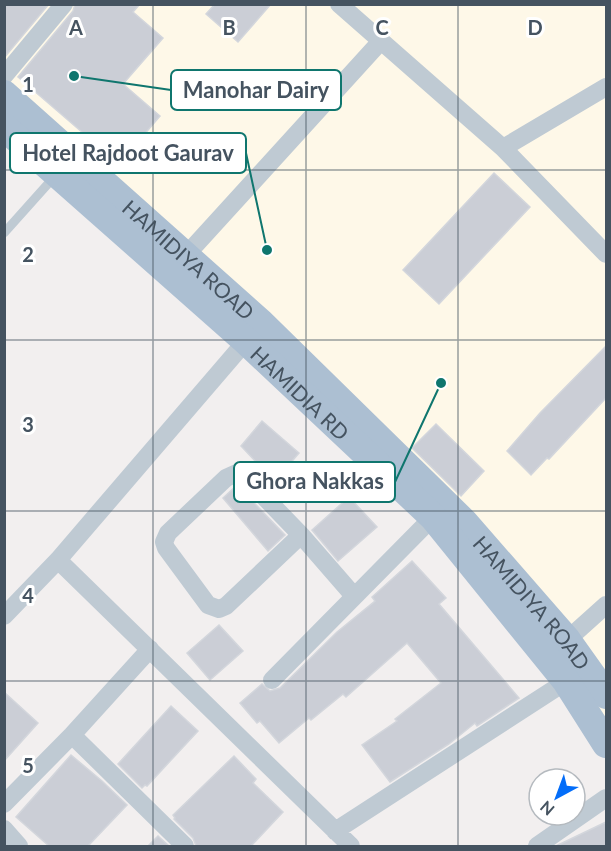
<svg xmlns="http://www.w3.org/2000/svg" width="611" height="851" font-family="Lato,sans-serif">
<rect width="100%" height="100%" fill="#f2efef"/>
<path fill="#fef8e8" d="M4 5H606V743L548 638 5 129Z"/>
<path fill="#cbced6" stroke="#d3d6dc" stroke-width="1.5" d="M4 4H49L4 58Z
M75 4H140L133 12 163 38 123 84 160 116 119 164 18 77 73 11Z
M215 4H271L238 42 206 14Z
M494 173 530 207 439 304 403 270Z
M606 346V398L549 459 547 458 531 475 507 451 540 413Z
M262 421 299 453 270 487 252 468 257 463 241 446Z
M436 424 484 471 461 496 412 448Z
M237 485 285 535 268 551 223 498Z
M349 497 377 527 338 561 312 530Z
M412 561 446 598 439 604 519 698 477 726 475 723 449 744 390 782 362 745 397 721 395 719 441 683 407 643 346 697 343 694 311 720 309 718 279 743 260 721 257 723 240 703 262 684 270 691 280 688 337 632 375 601 372 597Z
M219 625 243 651 210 680 187 653Z
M4 692 38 723 4 761Z
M171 706 198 731 147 786 145 785 142 788 118 764Z
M71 755 102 781 127 805 88 846H49L16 817Z
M234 756 256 779 253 783 283 812 251 846H196L193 838 174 819 175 818 173 815Z
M606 822V846H556Z
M158 836 169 846H148Z"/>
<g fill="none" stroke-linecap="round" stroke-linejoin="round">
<path stroke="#bfcad3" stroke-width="9" d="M4 233 55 176"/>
<path stroke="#bfcad3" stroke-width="18" d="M339 4 503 148 606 254
M4 76 64 4
M503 148 606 87
M178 264 381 41
M301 535 226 606 219 609 208 605 166 548 164 542 168 533 226 478 237 473 244 476 301 535 354 596
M58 560 351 846
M4 616 58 560 246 341
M567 640 606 605
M272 680 433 517
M72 735 185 846
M4 804 72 735 150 649
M4 829 19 846
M335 831 573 677
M537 846 606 798"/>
<g stroke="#acbfd2" stroke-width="28">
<path id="s1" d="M4 94 261 323 464 522 567 640 606 695"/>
<path id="s2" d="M4 127 246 341 433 517 566 681 606 744"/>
</g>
</g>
<path fill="none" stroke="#455360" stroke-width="1.5" stroke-opacity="0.55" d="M153 4V846M306 4V846M458 4V846M4 170H606M4 340H606M4 511H606M4 681H606"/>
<g text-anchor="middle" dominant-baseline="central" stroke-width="6" stroke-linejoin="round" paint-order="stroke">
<g font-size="21" fill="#455360" stroke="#fff">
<text stroke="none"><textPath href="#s1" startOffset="248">HAMIDIYA ROAD</textPath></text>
<text stroke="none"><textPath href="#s2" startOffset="398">HAMIDIA RD</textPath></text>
<text stroke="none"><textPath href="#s1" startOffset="734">HAMIDIYA ROAD</textPath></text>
</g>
</g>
<g font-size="20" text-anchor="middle" font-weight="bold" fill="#455360" stroke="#fff" stroke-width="6" stroke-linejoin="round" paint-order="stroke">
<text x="76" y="35">A</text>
<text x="229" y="35">B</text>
<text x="382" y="35">C</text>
<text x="535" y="35">D</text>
<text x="28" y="92">1</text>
<text x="28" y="262">2</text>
<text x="28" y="432">3</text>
<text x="28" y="603">4</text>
<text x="28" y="773">5</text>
</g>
<path fill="none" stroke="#0f766e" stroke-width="2" d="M74 76L171 90M267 250L246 153M441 383L395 482"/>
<g fill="#0f766e" stroke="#fff" stroke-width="2">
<circle cx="74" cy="76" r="6"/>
<circle cx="267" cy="250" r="6"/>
<circle cx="441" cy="383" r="6"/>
</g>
<g fill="#fff" stroke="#0f766e" stroke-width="2">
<rect x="171" y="70" width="170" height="40" rx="6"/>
<rect x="10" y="133" width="236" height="40" rx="6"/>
<rect x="234" y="462" width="161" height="40" rx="6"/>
</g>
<g font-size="22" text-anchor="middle" font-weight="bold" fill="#455360">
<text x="256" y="98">Manohar Dairy</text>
<text x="128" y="161">Hotel Rajdoot Gaurav</text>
<text x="315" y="489">Ghora Nakkas</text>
</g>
<rect width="611" height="851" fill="none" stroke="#455360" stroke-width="12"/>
<g transform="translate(557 797) rotate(221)"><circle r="28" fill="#ffffff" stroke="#b5babf" stroke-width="1.5"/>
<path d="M0-4.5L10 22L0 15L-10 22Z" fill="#036df9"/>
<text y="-9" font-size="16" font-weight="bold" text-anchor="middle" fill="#455360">N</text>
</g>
</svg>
